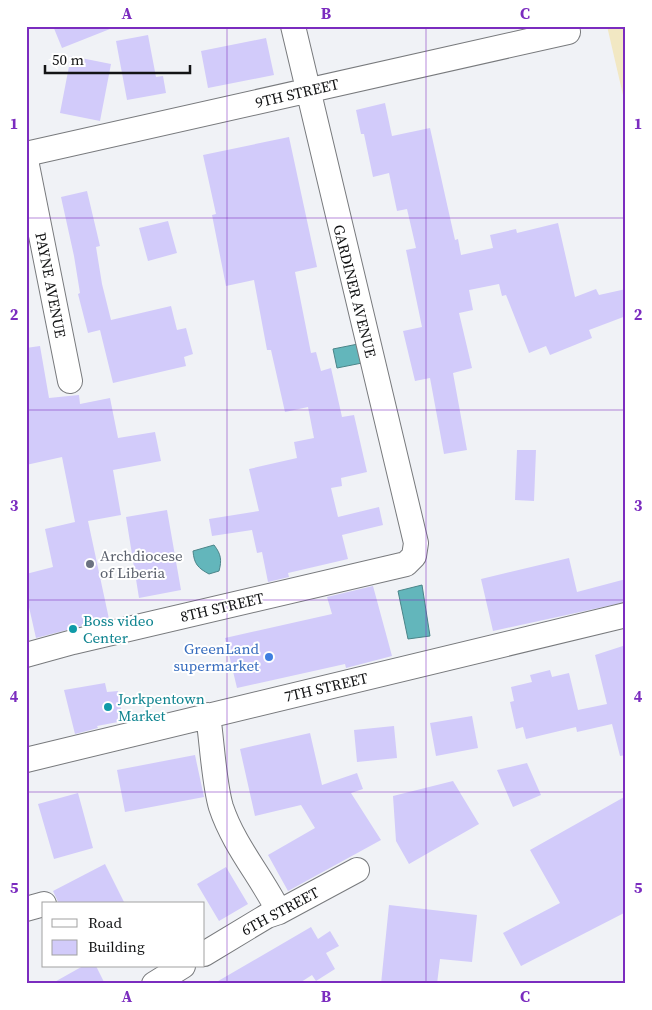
<svg xmlns="http://www.w3.org/2000/svg" width="652" height="1010" font-family="'Source Serif 4',serif">
<rect width="100%" height="100%" fill="#f0f2f6"/>
<path fill="#f2e8c3" d="M607 26H626V108Z"/>
<path fill="#63b6bb" stroke="#4b8589" d="M358 344 362 363 337 368 333 349Z
M214 545C221 554 222 560 219 571L209 574C198 568 194 564 193 551Z
M422 585 430 636 408 639 398 591Z"/>
<path fill="#d2cbfa" d="M53 26H114L115 27 62 48Z
M148 35 156 77 163 76 166 93 127 100 116 41Z
M266 38 274 75 208 88 201 51Z
M71 56 111 64 100 121 60 113Z
M385 103 392 136 430 128 455 240 458 239 461 255 493 248 490 235 516 229 517 233 558 223 575 297 596 289 599 295 626 289V316L589 330 592 338 550 355 546 346 529 353 506 295 502 296 499 284 469 290 473 310 459 313 472 368 453 373 467 450 444 454 430 378 415 381 403 331 422 327 406 250 416 248 407 209 397 211 389 173 373 177 364 134H361L356 110Z
M289 137 317 267 295 272 311 353 316 352 321 371 331 368 342 417 354 415 367 472 341 478 342 486 331 488 338 517 379 507 383 525 342 535 348 559 288 573 289 577 268 582 262 552 257 553 252 530 212 536 209 519 259 511 249 469 297 458 294 442 314 438 308 407 285 412 271 350H267L254 280 226 286 212 215 216 214 203 155Z
M87 191 100 246 96 247 102 284 111 320 171 306 177 330 186 328 193 354 184 357 186 366 113 383 100 330 88 333 78 294 80 293 74 256 61 197Z
M168 221 177 253 148 261 139 228Z
M40 346 49 398 79 395 80 404 110 398 118 438 155 432 161 461 113 470 121 515 88 521 109 619 36 638 26 594V574L53 567 45 529 75 522 62 457 26 465V348Z
M517 450H536L534 501 515 500Z
M167 510 181 590 139 598 126 517Z
M569 558 577 592 626 579V602L493 631 481 579Z
M373 586 392 656 346 668 345 664 237 688 225 638 332 614 327 597Z
M626 645V755L620 756 612 724 577 732 576 727 526 739 523 727 516 729 510 702 514 701 511 687 532 682 530 675 550 670 552 677 569 673 578 710 607 704 595 655Z
M105 683 107 692 118 691 123 721 97 726 98 728 75 734 64 690Z
M472 716 478 748 436 756 430 723Z
M394 726 397 758 357 762 354 730Z
M310 733 322 785 357 773 363 789 351 793 381 840 288 891 268 855 315 828 301 805 255 816 240 749Z
M195 755 204 797 125 812 117 770Z
M527 763 541 795 513 807 497 770Z
M453 781 479 824 409 864 396 841 393 796Z
M78 793 93 848 54 859 38 804Z
M626 796V912L521 966 503 933 560 903 530 850Z
M105 864 125 904H59L53 891Z
M226 867 248 904 219 921 197 884Z
M389 905 477 915 472 962 440 959 437 984H381Z
M311 927 318 939 330 931 339 946 326 953 335 969 316 981 312 975 298 984H213Z
M83 966H96L105 984H51Z"/>
<g fill="none" stroke-linecap="round" stroke-linejoin="round">
<defs>
<path id="minor" d="M26 154 568 32
M26 160 70 381
M26 655 73 642 406 564 414 556 416 543 293 26
M208 715C212 742 214 784 221 807 234 846 261 876 279 912
M26 760 626 615
M26 909 44 904
M204 954 267 916 279 912 357 870
M154 984 183 966"/>
</defs>
<use href="#minor" stroke="#787a7d" stroke-width="26"/>
<use href="#minor" stroke="#fff" stroke-width="24"/>
</g>
<path fill="none" stroke="#7b2cbf" stroke-width="1" stroke-opacity="0.55" d="M227 26V984M426 26V984M26 218H626M26 410H626M26 600H626M26 792H626"/>
<circle fill="#6b7280" stroke="#fff" stroke-width="2" cx="90" cy="564" r="5"/>
<g fill="#0f9aa8" stroke="#fff" stroke-width="2">
<circle cx="73" cy="629" r="5"/>
<circle cx="108" cy="707" r="5"/>
</g>
<circle fill="#3f7fe0" stroke="#fff" stroke-width="2" cx="269" cy="657" r="5"/>
<g text-anchor="middle" dominant-baseline="central" stroke-width="4" stroke-linejoin="round" paint-order="stroke">
<g font-size="15" fill="#131415" stroke="#fff">
<text transform="translate(297 93) rotate(-13)">9TH STREET</text>
<text transform="translate(51 285) rotate(79)">PAYNE AVENUE</text>
<text transform="translate(355 291) rotate(76)">GARDINER AVENUE</text>
<text transform="translate(222 607) rotate(-13)">8TH STREET</text>
<text transform="translate(326 687) rotate(-13)">7TH STREET</text>
<text transform="translate(280 911) rotate(-28)">6TH STREET</text>
</g>
<g font-size="15" fill="#5b616d" stroke="#fff" text-anchor="start">
<text x="100" y="555">Archdiocese<tspan x="100" dy="17">of Liberia</tspan></text>
</g>
<g font-size="15" fill="#0d838f" stroke="#fff" text-anchor="start">
<text x="83" y="620">Boss video<tspan x="83" dy="17">Center</tspan></text>
<text x="118" y="698">Jorkpentown<tspan x="118" dy="17">Market</tspan></text>
</g>
<g font-size="15" fill="#366cbe" stroke="#fff" text-anchor="end">
<text x="259" y="648">GreenLand<tspan x="259" dy="17">supermarket</tspan></text>
</g>
</g>
<rect width="652" height="1010" fill="none" stroke="#ffffff" stroke-width="55"/>
<rect x="42" y="902" width="162" height="65" fill="#ffffff" stroke="#a1a1a1"/>
<rect x="52" y="919" width="25" height="8" fill="#ffffff" stroke="#a1a1a1"/>
<text x="88" y="928" font-size="15" fill="#131415">Road</text>
<rect x="52" y="940" width="25" height="15" fill="#d2cbfa" stroke="#a1a1a1"/>
<text x="88" y="952" font-size="15" fill="#131415">Building</text>
<path d="M45 65v8h145v-8" fill="none" stroke="#131415" stroke-width="2.5"/>
<text x="52" y="65" font-size="15" fill="#131415" stroke="#ffffff" stroke-width="4" paint-order="stroke">50 m</text>
<rect x="28" y="28" width="596" height="954" fill="none" stroke="#7b2cbf" stroke-width="2"/>
<g font-size="16" text-anchor="middle" font-weight="bold" fill="#7b2cbf">
<text x="127" y="19">A</text>
<text x="326" y="19">B</text>
<text x="525" y="19">C</text>
<text x="14" y="129">1</text>
<text x="638" y="129">1</text>
<text x="14" y="320">2</text>
<text x="638" y="320">2</text>
<text x="14" y="511">3</text>
<text x="638" y="511">3</text>
<text x="14" y="702">4</text>
<text x="638" y="702">4</text>
<text x="14" y="893">5</text>
<text x="638" y="893">5</text>
<text x="127" y="1002">A</text>
<text x="326" y="1002">B</text>
<text x="525" y="1002">C</text>
</g>
</svg>
